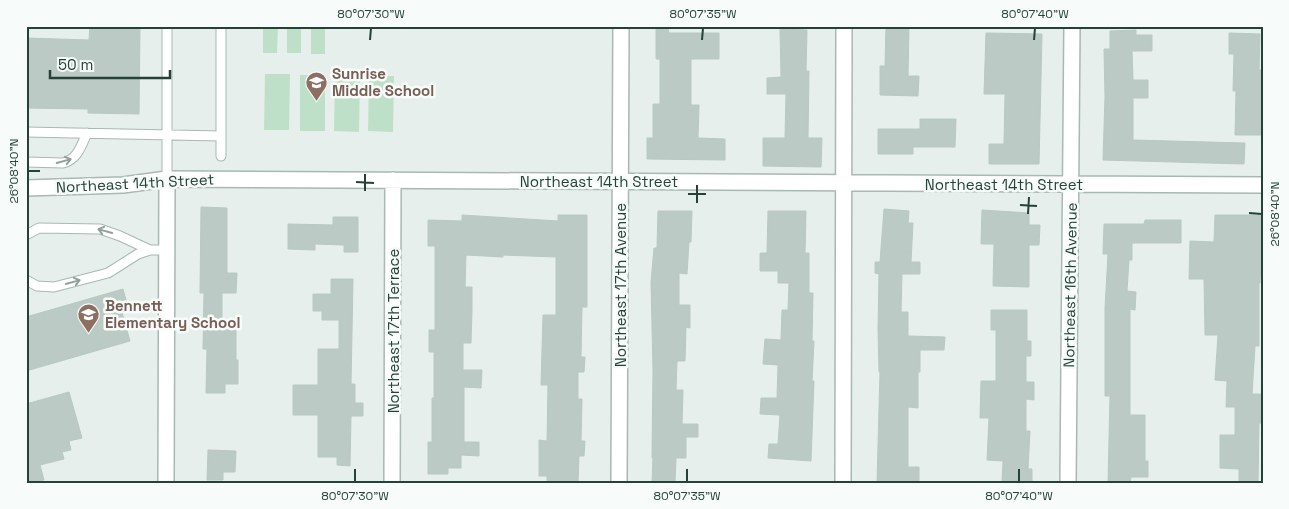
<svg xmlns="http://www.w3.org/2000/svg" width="1289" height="509" font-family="'Space Grotesk',sans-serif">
<rect width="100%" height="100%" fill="#e6efeb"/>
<path fill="#bfe0c8" d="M263 26H278L277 53H263Z
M287 26H301V53H287Z
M311 26H325V54H311Z
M265 74H290L289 130H264Z
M300 75H325V131H300Z
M335 75H360L359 132 334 131Z
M369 76H394L393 132 368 131Z"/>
<path fill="#bbcac4" stroke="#b8c9c2" d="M90 26H140L139 114 88 113V109L26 108V38L89 40Z
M886 26H909L908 76H919L918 96 880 95V66H885Z
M656 28H668L669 33H719V59H691V105H699L698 138 725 139V160L647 159V138H653V104H660V59H656Z
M780 29 807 30 806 71H809L808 138H822L821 167 763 166V138H785L786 94H767V78L781 77Z
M1136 30V35H1152V51H1132L1133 80H1148V98H1133V140L1245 143 1244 164 1103 160 1105 97 1104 49H1110V31Z
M986 33 1042 34 1039 164H989V144H1004L1005 94H984Z
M1229 33 1260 34 1259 70H1262L1263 135H1235L1236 91H1233L1234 54H1229Z
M920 119H956L955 147H913V154H878V129H920Z
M201 207 227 208V273H237L236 293H222V320H236V360H238V384H225V393H206L207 349H203L204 293H200Z
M884 209 909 211 908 223H913L911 262H920V274H902L901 312H908V336L945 337 944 350H920V372H918V408L908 407V467H919V483H877L880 372H879L878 328 879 274 875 273V262H880Z
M982 210 1029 213V225H1040L1039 245H1029V287L993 286 994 244H981Z
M658 211H692L691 242H689L687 274 679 273V305H690V328L686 327 685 361H677L676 390H683L682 424H698V437H686V458H676L675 483H652L653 458H652L653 370 651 282 654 248H657Z
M768 211H806L805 253H809V293H813L812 341H814L812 381H814L811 461 768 458 769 444H778L780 415 760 414 761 398H777L778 365 763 364 765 339 781 340 782 310H788L789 283H778V271H760V253H767Z
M462 215 558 221V215H587V307H582L581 357H585L584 372H578V399H582L581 441H585L584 456H579L578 483H547V476H539V440L547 441 548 385H541L543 315H556V257L503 255V257L466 255 465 287H472V310L471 343H463V370H482L481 388 464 387V442H479V456L461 455V468H448V474H428V442H432V398H434V352H429V330H435V246H428V220L462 221Z
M1215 215H1263L1260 283H1259V346H1255L1252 394H1263V423H1259L1258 483H1239V469L1220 468V435H1235V407H1226L1227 381 1215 380 1218 335H1205L1204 279H1189L1190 241 1214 242Z
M333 217H358V252H344V245L315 244V250L288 249V224L333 225Z
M1145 220H1181V243H1132V260H1129L1127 291 1136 292 1135 310 1130 309V415H1145V461H1148V477H1131L1130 483H1108L1110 396H1105V308L1108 254H1103L1104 224H1144Z
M331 279H353L351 384H355V403H363V416H351L350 466 337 465V457H318V415H293V385H318V349H339V320H322V311H313V294H331Z
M123 289 128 307 121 309 130 341 26 371V317Z
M991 310H1027V341H1031V356H1026V382H1034V400L1026 399V431H1030L1028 469H1032V483H1002L1003 461 987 460 989 418H980L981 381H996V330H991Z
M69 392 82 438 69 441 71 450 62 452 64 459 40 465 44 480 26 483V404Z
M208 450 236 451 235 472H223V480H207Z"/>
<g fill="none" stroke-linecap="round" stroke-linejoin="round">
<defs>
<path id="service" d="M167 26V179
M221 26V156
M26 132 221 136
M26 162 63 163C78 159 81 146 87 133
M26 235 39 228 100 229 120 236 150 250
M26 280 37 286 54 287 108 273 138 254 150 250H167"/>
<path id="minor" d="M26 188 123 185 167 179 1263 185
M166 483 167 179
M392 483 393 180
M619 483 621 26
M843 483 844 26
M1068 483 1072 26"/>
</defs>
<use href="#service" stroke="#a8b8b2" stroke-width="11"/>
<use href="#minor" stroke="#a8b8b2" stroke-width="18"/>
<use href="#service" stroke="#fff" stroke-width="9"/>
<use href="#minor" stroke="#fff" stroke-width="15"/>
</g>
<defs><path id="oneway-shaft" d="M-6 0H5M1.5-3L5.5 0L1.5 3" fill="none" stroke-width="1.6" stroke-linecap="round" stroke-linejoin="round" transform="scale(1.25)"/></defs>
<g stroke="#92a09c">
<use href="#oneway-shaft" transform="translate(64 161) rotate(-15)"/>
<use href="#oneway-shaft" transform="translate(105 231) rotate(-165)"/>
<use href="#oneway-shaft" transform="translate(73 282) rotate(-15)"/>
</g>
<path fill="none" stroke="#24423a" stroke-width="2" d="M370 40 371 28M702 40 703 28M1034 40 1035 28M28 171H40M356 182 374 183M365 191V174M688 194H706M697 203V185M1020 205 1037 206M1249 213 1262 214M1028 214 1029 197M355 482V469M687 482V469M1019 482V469"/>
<defs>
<symbol id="school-pin" viewBox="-11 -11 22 30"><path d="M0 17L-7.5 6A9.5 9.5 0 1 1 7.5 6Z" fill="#8d6e63" stroke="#f7fbf9"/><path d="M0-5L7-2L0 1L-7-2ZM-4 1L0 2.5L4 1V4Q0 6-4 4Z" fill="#fff"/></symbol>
</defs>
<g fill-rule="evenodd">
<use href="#school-pin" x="304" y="70" width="25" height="34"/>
<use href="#school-pin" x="76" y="302" width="25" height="34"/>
</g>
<g text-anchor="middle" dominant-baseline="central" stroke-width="5" stroke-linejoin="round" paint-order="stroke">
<g font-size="15" font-weight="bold" fill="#785e54" stroke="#f7fbf9" text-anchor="start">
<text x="332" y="73">Sunrise<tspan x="332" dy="17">Middle School</tspan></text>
<text x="105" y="305">Bennett<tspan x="105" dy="17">Elementary School</tspan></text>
</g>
<g font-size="15" fill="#24423a" stroke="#f7fbf9">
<text x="599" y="181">Northeast 14th Street</text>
<text transform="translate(135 183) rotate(-3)">Northeast 14th Street</text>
<text x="1004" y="184">Northeast 14th Street</text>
<text transform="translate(620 285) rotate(-90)">Northeast 17th Avenue</text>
<text transform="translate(1070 285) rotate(-89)">Northeast 16th Avenue</text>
<text transform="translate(393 331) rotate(-90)">Northeast 17th Terrace</text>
</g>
</g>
<rect width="1289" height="509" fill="none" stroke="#f7fbf9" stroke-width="55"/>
<path d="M50 70v8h120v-8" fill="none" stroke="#24423a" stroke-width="2.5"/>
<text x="58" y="70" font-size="15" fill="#24423a" stroke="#f7fbf9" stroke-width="4" paint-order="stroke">50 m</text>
<rect x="28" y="28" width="1234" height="454" fill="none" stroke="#24423a" stroke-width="2"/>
<g font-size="12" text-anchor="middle" fill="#24423a">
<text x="371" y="18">80°07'30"W</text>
<text x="703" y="18">80°07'35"W</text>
<text x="1035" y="18">80°07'40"W</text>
<text transform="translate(14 171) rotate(-90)" y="4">26°08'40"N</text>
<text transform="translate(1275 214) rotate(-90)" y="4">26°08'40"N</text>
<text x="355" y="500">80°07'30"W</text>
<text x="687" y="500">80°07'35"W</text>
<text x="1019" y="500">80°07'40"W</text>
</g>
</svg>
